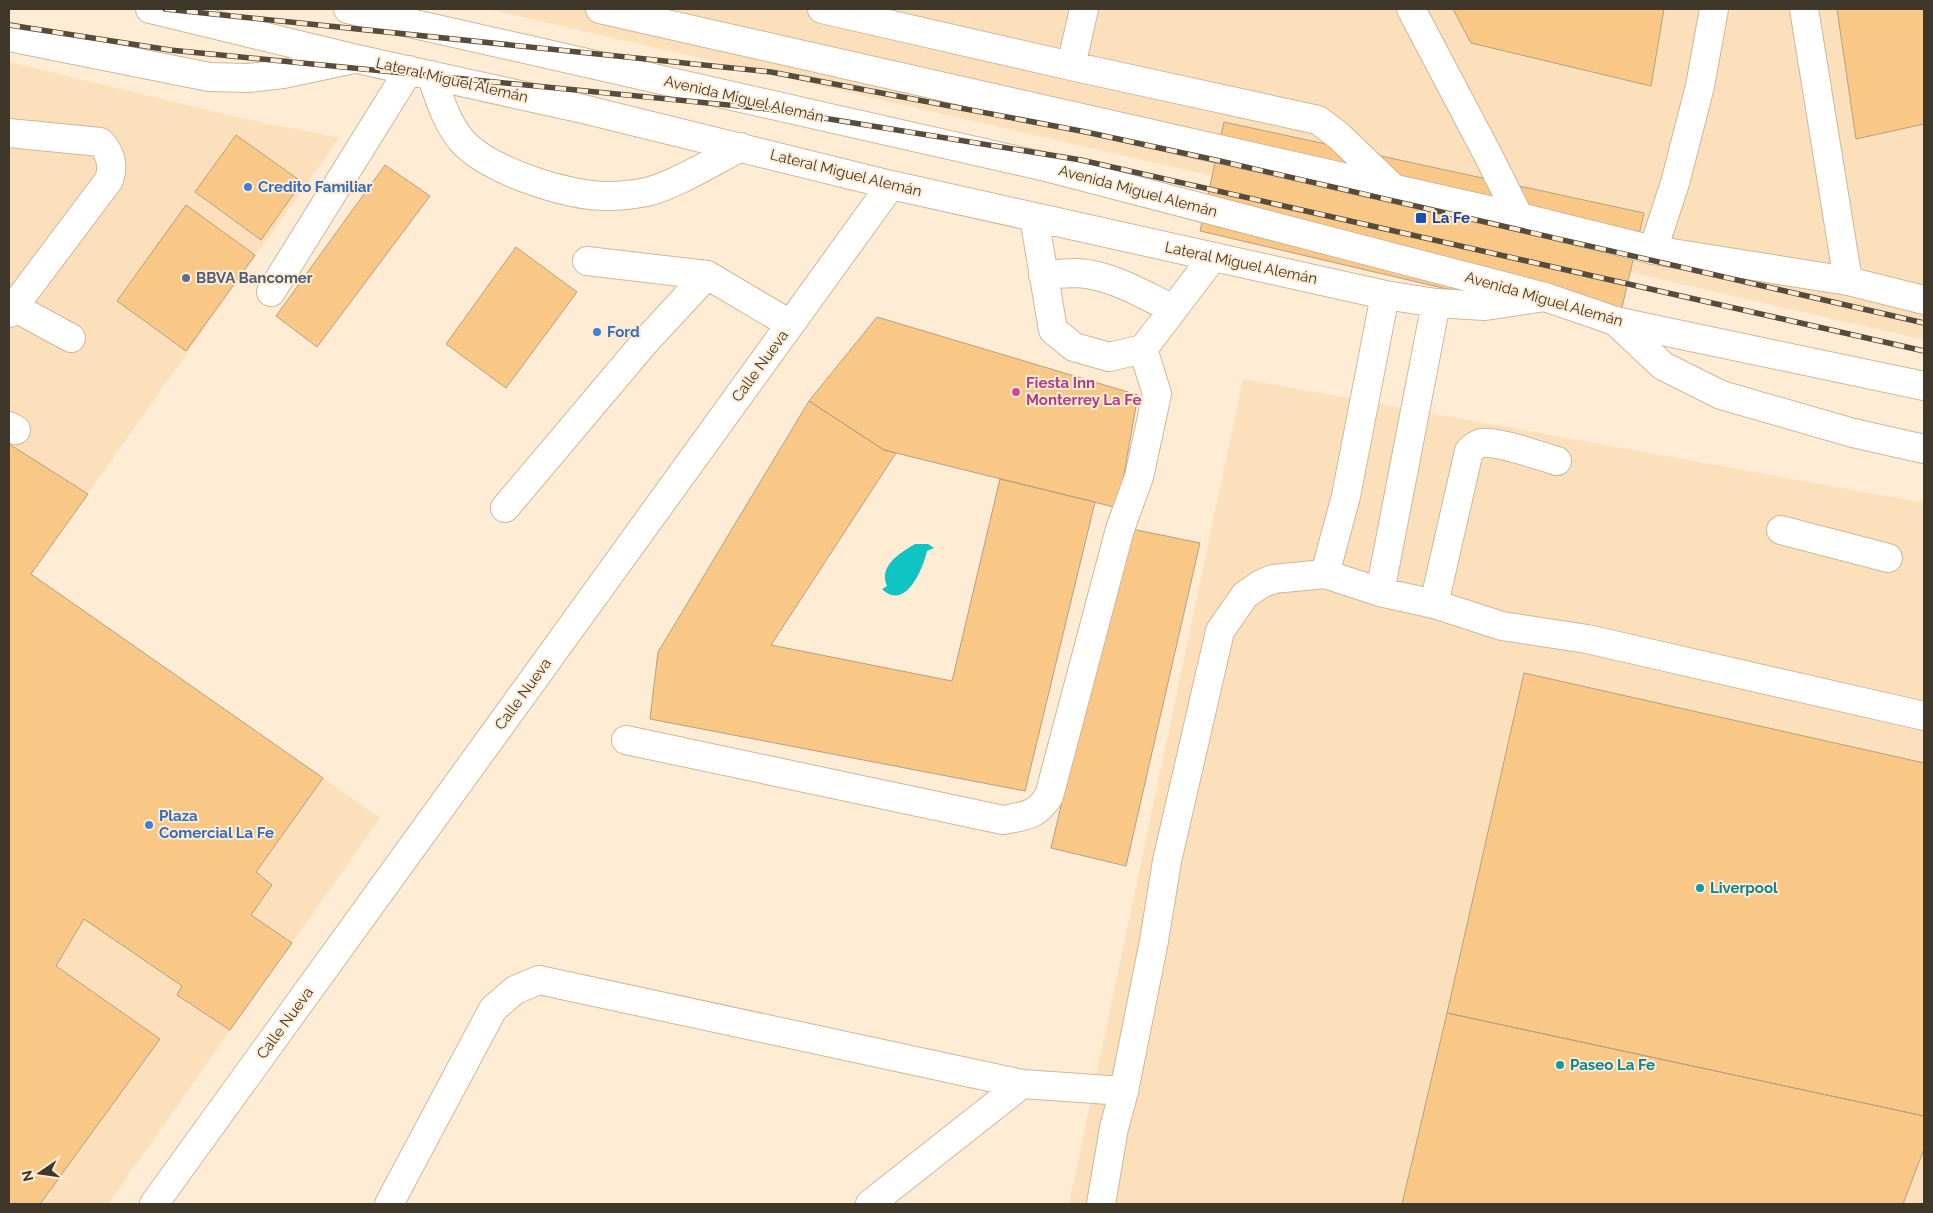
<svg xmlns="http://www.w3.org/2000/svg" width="1933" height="1213" font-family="Raleway,sans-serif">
<rect width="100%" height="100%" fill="#ffecd4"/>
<path fill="#fcdfbb" d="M487 9H1924V340Z
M9 62 232 116 339 138 31 574 380 818 108 1204H9Z
M1243 379 1924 503V1204H1069Z"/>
<path fill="#10c4c4" d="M915 544H928L934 548 927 551C923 569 905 612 882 589L887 586C878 566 900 553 915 544Z"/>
<path fill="#f9c887" stroke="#b59f83" d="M1453 9H1664L1651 86 1471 43Z
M1837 9H1924V124L1856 139Z
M1224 122 1644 213 1617 329 1200 231Z
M236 135 302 182 261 240 195 192Z
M385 165 430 196 317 347 276 316Z
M186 205 255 255 186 351 117 301Z
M516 247 577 292 506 388 446 344Z
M877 317 1138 395 1118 508 884 450 809 401Z
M809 401 884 450 896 453 771 645 952 681 1000 479 1095 502 1025 791 650 719 658 652Z
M9 444 88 494 31 574 323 778 256 872 272 885 251 915 292 943 230 1030 177 995 182 986 84 919 56 966 160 1039 40 1204H9Z
M1127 528 1200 543 1126 866 1051 848Z
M1524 673 1924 763V1116L1447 1013Z
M1447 1013 1924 1116V1149L1903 1204H1402Z"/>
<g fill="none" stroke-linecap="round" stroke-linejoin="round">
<defs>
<path id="minor" d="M150 9 357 59 579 108 891 185 1385 295 1436 303 1485 306 1545 297
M822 9 1071 66 1318 120 1339 136 1394 189
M1411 9 1488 155 1519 217
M1804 9 1848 281
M9 37 209 77 248 78 283 74 349 60
M1071 66 1084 9
M431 75C439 97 446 122 462 141 489 171 569 197 609 196 622 196 636 194 647 192 675 185 714 161 741 147
M9 133 100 142C111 153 114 166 109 180L9 313
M1034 217 1053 330 1074 347 1109 357 1143 349 1213 257
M1653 250 1675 183 1700 86 1714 9
M587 261 707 275 790 324
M1043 275C1055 274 1067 273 1078 273 1112 275 1144 295 1173 309
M271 292 409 70
M12 306 71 338
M1615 321 1663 366 1721 395 1853 433 1924 449
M9 426 16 430
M505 508 645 342 707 275
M1781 530 1888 558
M1325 574 1346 496 1385 295
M1380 592 1436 303
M1434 604 1469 451C1473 447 1477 444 1482 443 1498 441 1540 456 1557 461
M626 740 1003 820C1025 816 1036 816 1049 796L1120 529 1139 477 1157 394 1143 349
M154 1204 891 185
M389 1204 493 1009 515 990 539 980 1022 1084 1124 1091
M870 1204 1022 1084
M1101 1204 1114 1128 1124 1091 1154 941 1167 861 1220 631 1245 595 1261 584 1273 579 1325 574 1380 592 1434 604 1502 626 1587 639 1924 716"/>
<path id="highway" d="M348 9 1042 166 1545 297 1615 321 1924 386
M600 9 1519 217 1653 250 1848 281 1924 300"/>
</defs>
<use href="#minor" stroke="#ceb89b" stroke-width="30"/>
<use href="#highway" stroke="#ceb89b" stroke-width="30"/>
<use href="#minor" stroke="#fff" stroke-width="28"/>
<use href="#highway" stroke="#fff" stroke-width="28"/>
<defs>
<path id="rail" d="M165 9 771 72 1086 132 1220 161 1924 323
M9 25 170 50 768 109 1081 160 1924 351"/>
</defs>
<use href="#rail" stroke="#564c3e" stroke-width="5.5"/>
<use href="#rail" stroke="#ffecd4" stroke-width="4" stroke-dasharray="11" stroke-linecap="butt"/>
</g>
<g fill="#3f7fe0" stroke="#ffecd4" stroke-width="2">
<circle cx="248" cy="187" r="5"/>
<circle cx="597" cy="332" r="5"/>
<circle cx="149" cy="825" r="5"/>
</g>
<rect fill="#1a4fb4" stroke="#ffecd4" stroke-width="2" x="1415" y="212" width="12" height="12" rx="2.5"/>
<circle fill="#5c6f8a" stroke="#ffecd4" stroke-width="2" cx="186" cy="278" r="5"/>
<circle fill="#d1479c" stroke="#ffecd4" stroke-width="2" cx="1016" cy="392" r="5"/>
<g fill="#0f9aa8" stroke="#ffecd4" stroke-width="2">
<circle cx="1700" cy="888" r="5"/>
<circle cx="1560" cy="1065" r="5"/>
</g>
<g text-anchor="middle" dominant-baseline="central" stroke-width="4" stroke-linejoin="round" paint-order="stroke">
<g font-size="15" fill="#40372b" stroke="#ffecd4">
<text transform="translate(452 80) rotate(13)">Lateral Miguel Alemán</text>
<text transform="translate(744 99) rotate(13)">Avenida Miguel Alemán</text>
<text transform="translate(846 173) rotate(14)">Lateral Miguel Alemán</text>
<text transform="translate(1138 191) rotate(15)">Avenida Miguel Alemán</text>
<text transform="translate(1241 263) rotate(12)">Lateral Miguel Alemán</text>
<text transform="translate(1544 299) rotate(16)">Avenida Miguel Alemán</text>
<text transform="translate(760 366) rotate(-54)">Calle Nueva</text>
<text transform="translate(523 694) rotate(-54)">Calle Nueva</text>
<text transform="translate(285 1023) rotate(-54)">Calle Nueva</text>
</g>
<g font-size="15" font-weight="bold" fill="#366cbe" stroke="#ffecd4" text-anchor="start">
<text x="258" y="187">Credito Familiar</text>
<text x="607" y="332">Ford</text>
<text x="159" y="816">Plaza<tspan x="159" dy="17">Comercial La Fe</tspan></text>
</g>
<g font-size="15" font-weight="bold" fill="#164399" stroke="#ffecd4" text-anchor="start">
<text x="1432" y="218">La Fe</text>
</g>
<g font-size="15" font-weight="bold" fill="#4e5e75" stroke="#ffecd4" text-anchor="start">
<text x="196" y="278">BBVA Bancomer</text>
</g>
<g font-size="15" font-weight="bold" fill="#b23c85" stroke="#ffecd4" text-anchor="start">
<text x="1026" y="383">Fiesta Inn<tspan x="1026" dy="17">Monterrey La Fe</tspan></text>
</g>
<g font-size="15" font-weight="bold" fill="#0d838f" stroke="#ffecd4" text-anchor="start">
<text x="1710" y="888">Liverpool</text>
<text x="1570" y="1065">Paseo La Fe</text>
</g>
</g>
<rect width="1933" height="1213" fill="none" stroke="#40372b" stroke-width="20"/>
<g transform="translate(40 1173) rotate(257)" stroke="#ffecd4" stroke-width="4" paint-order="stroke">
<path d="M0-4L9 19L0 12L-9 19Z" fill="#40372b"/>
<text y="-8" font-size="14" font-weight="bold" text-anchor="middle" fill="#40372b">N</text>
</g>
</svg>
